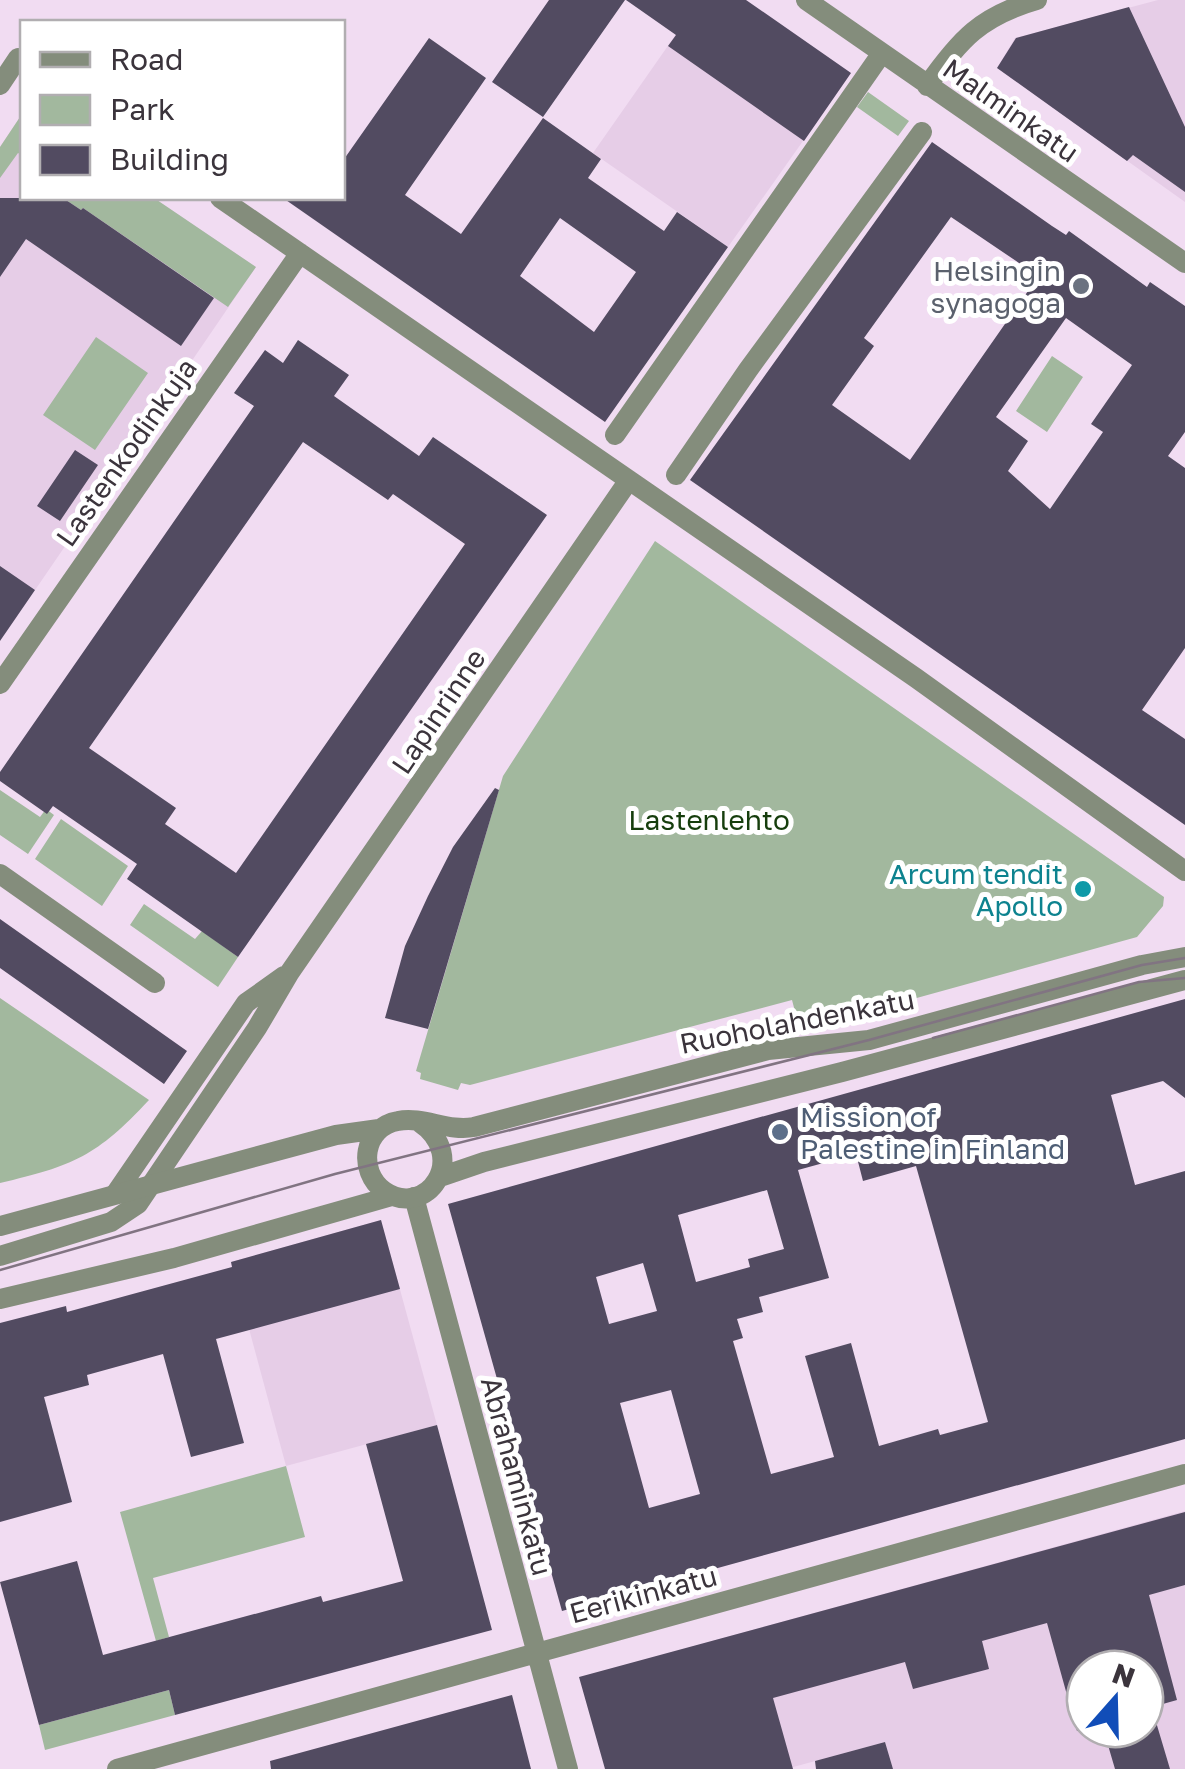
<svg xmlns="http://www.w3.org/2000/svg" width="1185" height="1769" font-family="'Golos Text',sans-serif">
<rect width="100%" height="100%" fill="#f1dcf2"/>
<path fill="#e6cde7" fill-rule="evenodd" d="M700 0H746L851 73 728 247 593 153Z
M1158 0H1185V202L997 68 1015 38Z
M22 114V198H154L256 267 5 634 0 631V147Z
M381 1220 437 1425 286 1466 231 1262Z
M1185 1511V1769H893L885 1742 786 1769H747L712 1641ZM1085 1669H1145V1729H1085Z"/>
<path fill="#a2b89e" d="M868 92 909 121 898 136 857 107Z
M22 114V155L18 153 0 178V147Z
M63 198H154L256 267 228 307 83 208 81 210Z
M96 337 148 373 95 450 43 415Z
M1052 356 1083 377 1047 432 1016 411Z
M655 541 1164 897 1163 906 1137 937 866 1012 797 1019 792 1000 470 1085 461 1083 458 1090 420 1079 421 1073 416 1071 503 776Z
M0 790 40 817 46 809 54 815 28 854 0 835Z
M61 819 128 866 102 906 35 859Z
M144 904 195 939 202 931 238 957 218 987 130 925Z
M0 998 149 1100C97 1156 73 1166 0 1183Z
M286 1466 305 1537 153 1578 169 1637 156 1641 120 1512Z
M169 1690 175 1715 45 1750 39 1725Z"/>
<path fill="#524b61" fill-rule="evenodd" d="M549 0H625L543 117 492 82Z
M626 0H746L851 73 804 141 668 46 676 35Z
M1129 7 1185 127V192L1133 155 1127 161 997 68 1016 38Z
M429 38 486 78 405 195 461 234 543 118 601 159 588 178 664 231 677 212 728 247 605 422 283 198H342V162ZM560 218 636 272 594 332 520 276Z
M932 142 1052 226 1066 235 1069 231 1147 287 1150 282 1185 306V432L1168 456 1185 468V648L1142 710 1185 739V825L690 480ZM951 217 1022 265 1012 279 1028 291 910 460 832 405 874 346 864 338ZM1066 318 1132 365 1091 424 1103 432 1050 509 1008 471 1028 441 996 417Z
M0 198H63L81 210 83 208 214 298 181 346 26 239 0 277Z
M298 340 349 375 334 396 419 456 433 437 547 515 238 957 127 879 137 864 53 806 47 814 0 781V772L254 406 234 393 265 350 283 363ZM303 442 388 500 393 494 465 544 236 873 165 824 176 808 89 748Z
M75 450 98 465 60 521 37 506Z
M0 566 35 590 0 641Z
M495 788 499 790 428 1029 385 1018 405 946 428 896 453 847Z
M0 919 187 1051 164 1084 0 968Z
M1185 999V1098L1163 1081 1111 1095 1135 1185 1185 1171V1439L562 1611 448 1204ZM856 1154 863 1181 916 1166 988 1422 940 1435 938 1429 879 1446 851 1343 805 1356 834 1457 771 1474 733 1341 743 1338 737 1319 763 1312 759 1297 829 1278 798 1170ZM767 1190 784 1249 748 1259 750 1267 696 1282 678 1215ZM643 1263 657 1311 609 1324 596 1277ZM671 1390 700 1494 649 1508 620 1403Z
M381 1220 400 1289 216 1339 244 1443 191 1457 163 1354 87 1375 89 1385 44 1397 72 1502 0 1522V1323L66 1306 67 1312 129 1295 232 1267 231 1262Z
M437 1425 492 1630 175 1715 169 1690 39 1725 0 1582 77 1561 103 1655 321 1596 323 1602 403 1581 366 1444Z
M1185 1512V1585L1149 1595 1177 1700 1145 1709V1669H1085V1730L1077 1731 1047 1623 982 1641 989 1669 913 1689 905 1662 773 1698 793 1769H605L579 1677Z
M512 1695 531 1769H271L270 1761Z
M1156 1722 1170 1769H1115L1105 1735 1129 1729H1145V1725Z
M885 1742 893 1769H816L815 1761Z"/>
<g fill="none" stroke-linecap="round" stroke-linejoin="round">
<path stroke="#848d7c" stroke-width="20" d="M806 0 1185 263
M0 85 18 58
M927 86C960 39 981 16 1037 0
M220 198 916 678 1185 871
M615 435 882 53
M676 475 748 370 922 132
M0 684 300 253
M0 874 155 983
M116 1193 246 1003 284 976
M414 1197 568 1769
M0 1256 111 1222 138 1204 257 1028 290 972 629 480
M117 1769 1185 1474"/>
<path stroke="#848d7c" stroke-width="20" d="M419 1122C471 1157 426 1220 384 1191 357 1171 363 1127 398 1121 423 1116 448 1132 474 1127L768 1050 869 1040 1142 965 1185 957
M440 1177 484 1162 842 1072 1185 980
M0 1226 336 1135 379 1129
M0 1299 174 1258 392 1196"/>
<path stroke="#817482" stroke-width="2.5" d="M933 1038 1139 982 1185 978
M0 1270 335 1174 869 1040 1142 965 1185 958"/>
</g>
<circle fill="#6b7280" stroke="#fff" stroke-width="4" cx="1081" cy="286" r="10"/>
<circle fill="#0f9aa8" stroke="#fff" stroke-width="4" cx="1083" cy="889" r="10"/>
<circle fill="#5c6f8a" stroke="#fff" stroke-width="4" cx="780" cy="1132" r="10"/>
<g text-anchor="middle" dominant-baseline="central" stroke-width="10" stroke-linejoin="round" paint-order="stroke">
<g font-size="28" fill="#3b343c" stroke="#fff">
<text transform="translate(1011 110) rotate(35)">Malminkatu</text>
<text transform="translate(126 452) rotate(-55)">Lastenkodinkuja</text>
<text transform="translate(438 711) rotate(-56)">Lapinrinne</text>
<text transform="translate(797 1021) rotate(-11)">Ruoholahdenkatu</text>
<text transform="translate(517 1476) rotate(75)">Abrahaminkatu</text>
<text transform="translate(643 1594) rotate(-15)">Eerikinkatu</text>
</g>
<g font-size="28" fill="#5b616d" stroke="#fff" text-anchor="end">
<text x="1061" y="270">Helsingin<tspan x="1061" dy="32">synagoga</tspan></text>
</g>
<g font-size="28" fill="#163e0d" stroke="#fff">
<text x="709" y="819">Lastenlehto</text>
</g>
<g font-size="28" fill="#0d838f" stroke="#fff" text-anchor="end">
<text x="1063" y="873">Arcum tendit<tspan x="1063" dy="32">Apollo</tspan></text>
</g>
<g font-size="28" fill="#4e5e75" stroke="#fff" text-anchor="start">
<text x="800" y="1116">Mission of<tspan x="800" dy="32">Palestine in Finland</tspan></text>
</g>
</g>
<rect x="20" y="20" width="325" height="180" fill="#ffffff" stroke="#b1aeb1" stroke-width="2.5"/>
<rect x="40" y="52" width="50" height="15" fill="#848d7c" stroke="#b1aeb1" stroke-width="2.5"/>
<text x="110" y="70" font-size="30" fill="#3b343c">Road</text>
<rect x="40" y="95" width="50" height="30" fill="#a2b89e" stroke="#b1aeb1" stroke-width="2.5"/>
<text x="110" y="120" font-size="30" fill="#3b343c">Park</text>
<rect x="40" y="145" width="50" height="30" fill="#524b61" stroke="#b1aeb1" stroke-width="2.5"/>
<text x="110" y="170" font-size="30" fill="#3b343c">Building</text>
<g transform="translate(1115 1699) rotate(20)"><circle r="48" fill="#ffffff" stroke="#b1aeb1" stroke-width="2.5"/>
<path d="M0-8L18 38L0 25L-18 38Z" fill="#114db8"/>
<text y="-15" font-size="28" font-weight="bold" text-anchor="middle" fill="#3b343c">N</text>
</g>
</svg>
